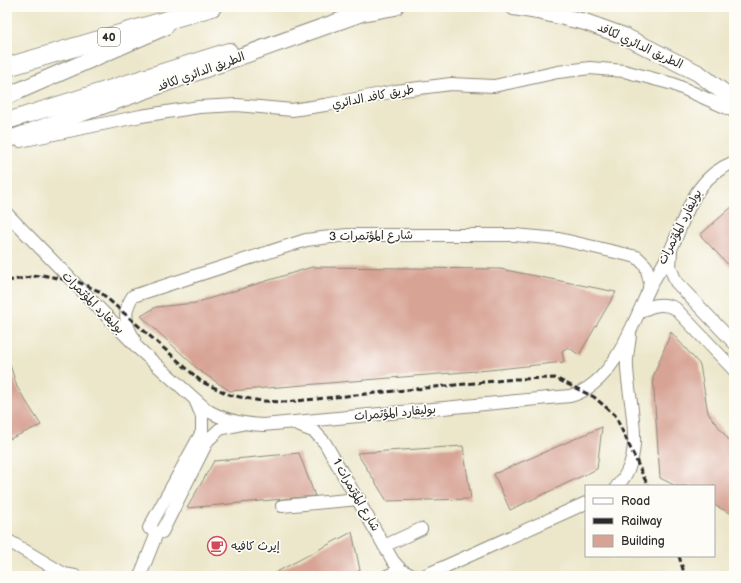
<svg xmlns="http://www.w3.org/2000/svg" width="741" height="583" font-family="'Balsamiq Sans','Playpen Sans Arabic',sans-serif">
<rect width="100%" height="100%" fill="#fdfcf7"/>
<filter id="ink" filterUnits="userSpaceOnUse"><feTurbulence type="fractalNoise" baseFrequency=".025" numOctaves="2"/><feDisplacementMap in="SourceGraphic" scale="8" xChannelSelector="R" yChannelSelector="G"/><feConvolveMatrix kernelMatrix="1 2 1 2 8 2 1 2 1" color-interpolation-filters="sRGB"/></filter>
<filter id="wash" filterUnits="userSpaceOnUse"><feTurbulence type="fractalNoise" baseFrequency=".012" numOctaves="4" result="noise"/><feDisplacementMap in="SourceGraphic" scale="16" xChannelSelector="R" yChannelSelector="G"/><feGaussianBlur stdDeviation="0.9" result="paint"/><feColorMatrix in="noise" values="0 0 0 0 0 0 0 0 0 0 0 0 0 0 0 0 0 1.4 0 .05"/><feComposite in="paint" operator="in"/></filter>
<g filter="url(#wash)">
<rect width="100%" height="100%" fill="#ece7cb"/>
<g id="blocks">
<path fill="#d7a394" d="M734 205V271L700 235Z
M312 267 500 269 616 292 579 355 568 347 562 351 564 362 489 370 230 391 200 371 141 316 156 307 195 303Z
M671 332 700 365 708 413 728 439 734 441V515L714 505V486H676L660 478 653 377Z
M7 355 17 387 41 425 7 440Z
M602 427 597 469 510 510 494 474Z
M463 446 471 499 387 501 357 453Z
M299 453 315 496 187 508 214 461Z
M352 532 360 570 348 576H269Z"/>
</g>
</g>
<g filter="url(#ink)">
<use href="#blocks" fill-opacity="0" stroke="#8c897b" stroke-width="1"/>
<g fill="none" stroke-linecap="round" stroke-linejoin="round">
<defs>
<path id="minor" d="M20 141 141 116 199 107 237 105 292 110 325 105 396 91 451 84 494 86 558 72 590 68 624 71 673 84 734 111
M7 214 140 350 207 410C224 421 243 424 263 425L570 396C615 384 633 322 651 285 658 272 667 260 672 247 688 211 694 178 734 162
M671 251 670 267 676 282 734 343
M639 313C650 305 662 302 675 308L734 370
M134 339C125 325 123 310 133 296L306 240 347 235H515L559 239 637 257 646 266 650 282 649 287
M196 402 202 416V432L149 528 157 533 162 532 208 440 220 429 242 424
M295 424 315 432 325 443 393 561 401 570 413 576
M617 486C647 455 629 407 627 368 626 357 629 346 630 335
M282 506 359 499
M7 540 64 574 75 576
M384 546 421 529
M140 576 157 533
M387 576 401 570
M424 576 586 503"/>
<path id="major" d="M514 7 538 11 585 22 624 36 698 73 734 100
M7 96 165 27
M7 121 229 51
M7 140 362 13 395 7"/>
<path id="highway" d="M7 67 212 7"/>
</defs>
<use href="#minor" stroke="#8c897b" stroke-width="14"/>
<use href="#major" stroke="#8c897b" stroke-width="18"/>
<use href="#highway" stroke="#8c897b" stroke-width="20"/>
<use href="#minor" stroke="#fff" stroke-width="12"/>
<use href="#major" stroke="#fff" stroke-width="16"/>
<use href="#highway" stroke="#fff" stroke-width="18"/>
<path stroke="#2b2b2b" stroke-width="3" stroke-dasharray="6 3" stroke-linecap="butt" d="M7 281 42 275 78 282 99 291 202 382 230 395 261 401 286 402 515 379 555 378 594 397 615 415 648 486
M679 556 685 576"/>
</g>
</g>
<defs>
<symbol id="cafe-ring" viewBox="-11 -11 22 22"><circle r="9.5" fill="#fdfcf7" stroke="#d1495b" stroke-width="1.5"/><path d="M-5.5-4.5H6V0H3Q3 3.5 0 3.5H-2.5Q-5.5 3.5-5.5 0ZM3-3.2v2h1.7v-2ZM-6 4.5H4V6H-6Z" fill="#d1495b"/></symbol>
</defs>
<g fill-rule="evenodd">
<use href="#cafe-ring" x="206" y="535" width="22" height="22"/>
</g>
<g text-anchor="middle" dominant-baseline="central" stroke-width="3.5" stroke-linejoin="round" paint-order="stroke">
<rect fill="#fdfcf7" stroke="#6a6a68" stroke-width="1" x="98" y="28" width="22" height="18" rx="3"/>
<g font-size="11" font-weight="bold" fill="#2b2b2b">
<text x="109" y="37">40</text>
</g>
<g font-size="12" fill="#2b2b2b" stroke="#fdfcf7">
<text transform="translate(640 46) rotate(25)">الطريق الدائري لكافد</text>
<text transform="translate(201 72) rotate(-20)">الطريق الدائري لكافد</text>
<text transform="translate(373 97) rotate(-11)">طريق كافد الدائري</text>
<text transform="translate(680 227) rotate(-63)">بوليفارد المؤتمرات</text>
<text transform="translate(371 236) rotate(-1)">شارع المؤتمرات 3</text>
<text transform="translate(93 303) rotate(45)">بوليفارد المؤتمرات</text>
<text transform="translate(395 413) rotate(-5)">بوليفارد المؤتمرات</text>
<text transform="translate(356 495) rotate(60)">شارع المؤتمرات 1</text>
</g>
<g font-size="12" fill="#2b2b2b" stroke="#fdfcf7" text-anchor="start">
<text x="231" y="546">إيرث كافيه</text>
</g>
</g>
<rect width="741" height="583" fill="none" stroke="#fdfcf7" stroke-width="24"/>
<rect x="585" y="485" width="130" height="72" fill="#fdfcf7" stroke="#a9a8a5"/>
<rect x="593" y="498" width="20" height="6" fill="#ffffff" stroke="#a9a8a5"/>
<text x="621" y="505" font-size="12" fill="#2b2b2b">Road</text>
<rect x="593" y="518" width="20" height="6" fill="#2b2b2b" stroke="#a9a8a5"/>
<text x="621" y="525" font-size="12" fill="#2b2b2b">Railway</text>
<rect x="593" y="535" width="20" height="12" fill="#d7a394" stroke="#a9a8a5"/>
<text x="621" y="545" font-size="12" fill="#2b2b2b">Building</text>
</svg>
